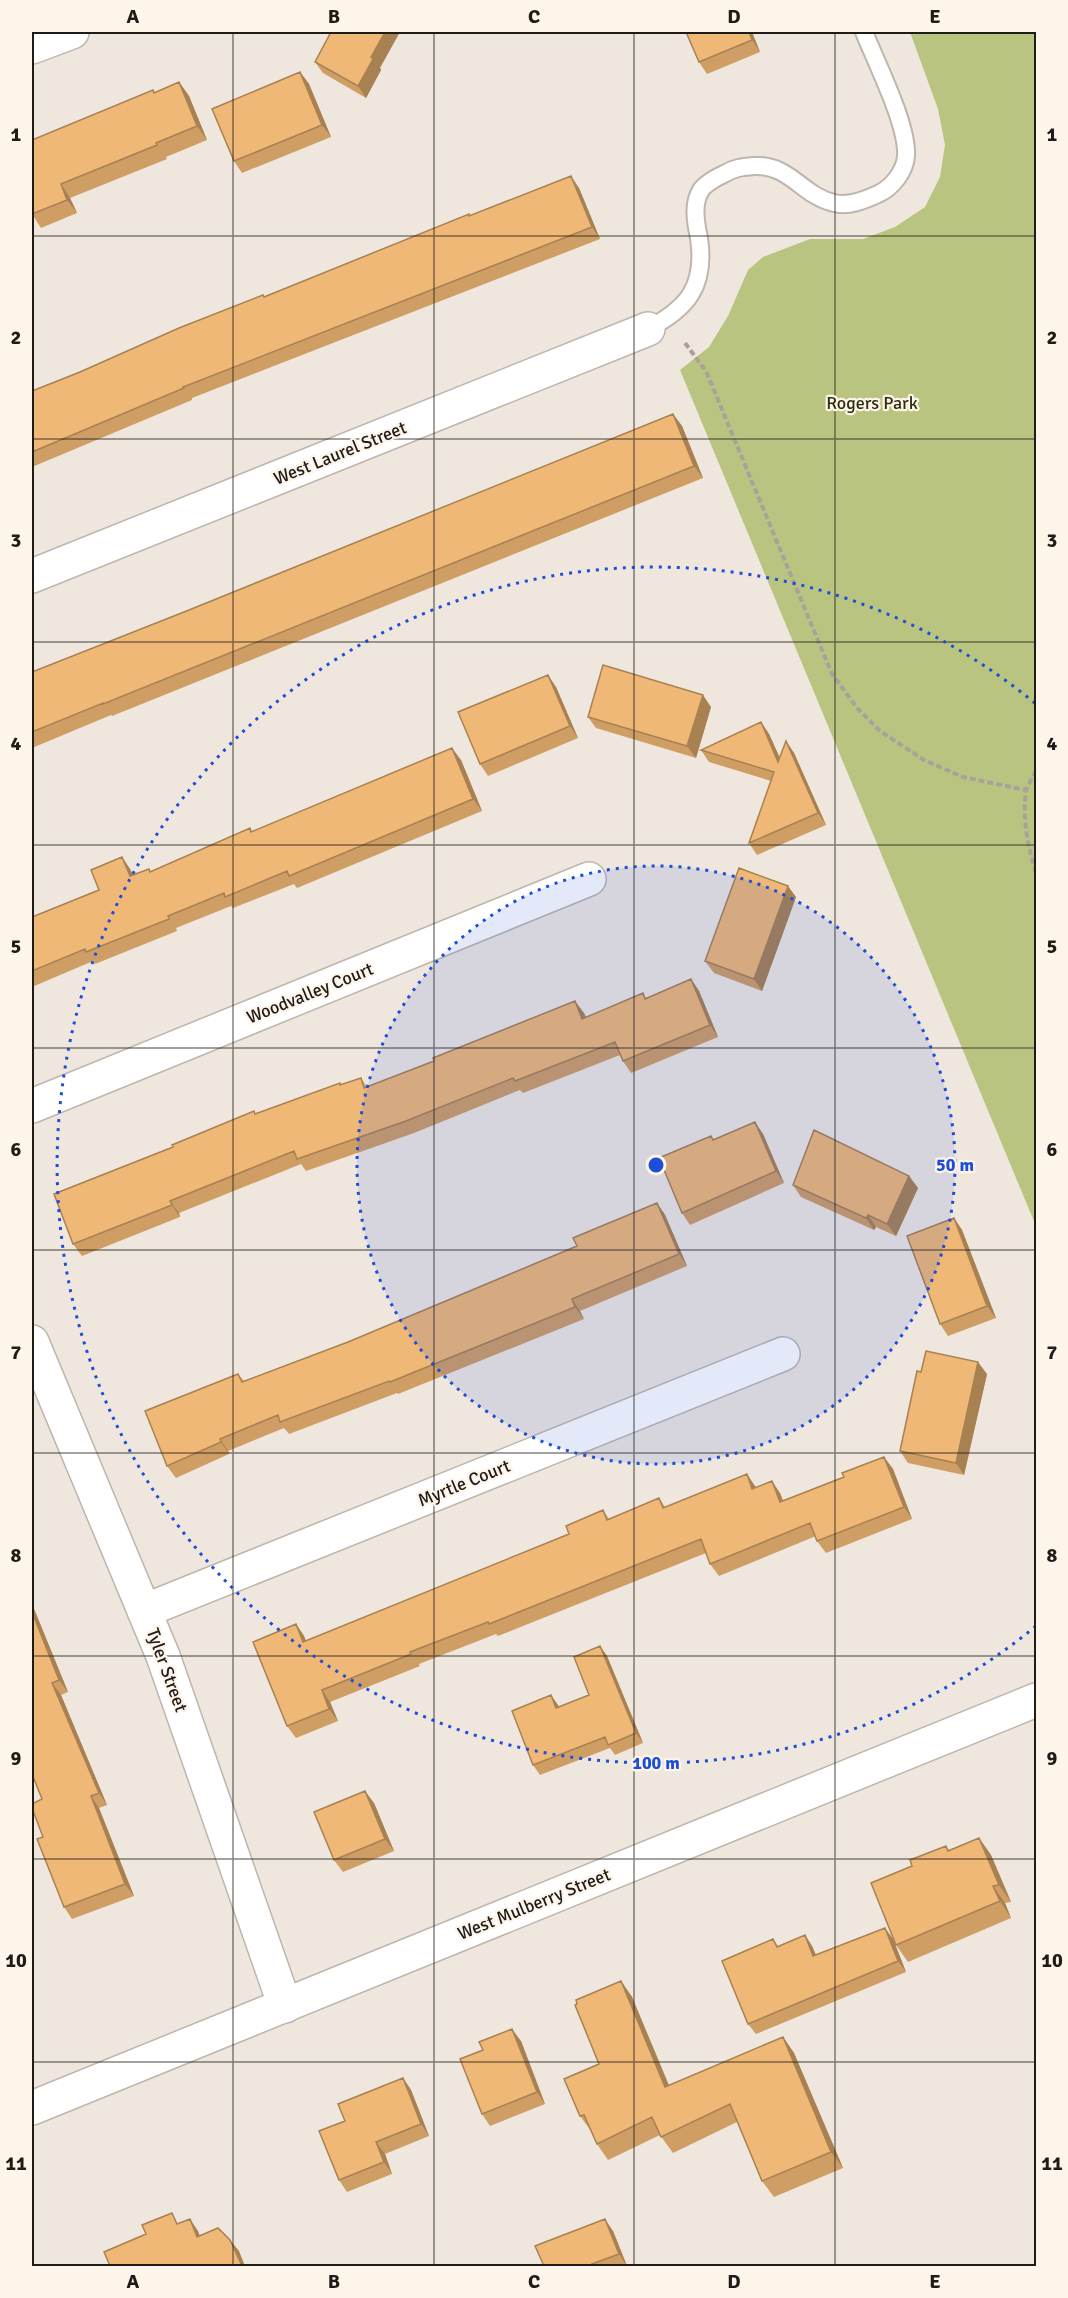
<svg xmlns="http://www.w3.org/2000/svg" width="1068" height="2298" font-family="Signika,sans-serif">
<rect width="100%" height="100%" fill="#efe7dd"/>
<path fill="#bac481" d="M910 32H1036V1226L680 370 709 347 728 316 748 270 763 257 810 239H863L895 227 925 207 940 177 945 145 938 109Z"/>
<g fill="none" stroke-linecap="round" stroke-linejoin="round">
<defs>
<path id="service" d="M648 329C688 308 706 286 699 238 696 224 692 204 701 190 705 184 717 177 724 174 734 168 741 167 754 166 790 164 802 196 834 203 848 207 865 200 878 194 892 188 905 171 906 156 908 125 876 62 864 32"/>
<path id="minor" d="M32 47 72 32
M32 576 648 329
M32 1106 589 879
M32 1342 163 1656 285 2006
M144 1611 783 1354"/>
<path id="primary" d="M32 2108 1036 1700"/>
</defs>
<use href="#service" stroke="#beb5ac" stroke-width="20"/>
<use href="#minor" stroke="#beb5ac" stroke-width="36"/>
<use href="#primary" stroke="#beb5ac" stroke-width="36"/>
<path stroke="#a9a29a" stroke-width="4" stroke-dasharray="6 3" stroke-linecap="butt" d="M685 343 706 371 832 674 858 709 880 731 924 760 963 777 1026 790
M1036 771C1033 777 1027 785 1026 792 1022 816 1028 849 1036 872"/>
<use href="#service" stroke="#fff" stroke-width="16"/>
<use href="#minor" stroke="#fff" stroke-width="33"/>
<use href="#primary" stroke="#fff" stroke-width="33"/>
</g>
<path fill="#ce9e65" d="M752 32 760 52 707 74 699 62Z
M315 62 380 68 381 70 366 98 323 73Z
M300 72 309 84 331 137 242 173 234 161Z
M179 82 189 96 207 140 166 157 167 159 70 198 77 213 41 228 32 214 153 90 155 93Z
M579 188 600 239 192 398V400L32 467V391L265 297 470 216Z
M673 414 682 426 703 478 112 716 111 715 32 748V672L184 612Z
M556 687 578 738 488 776 480 764Z
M711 707 696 758 596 728 588 717Z
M761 722 769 734 780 758 786 741 794 753 826 825 757 855 749 843 771 781 709 762 701 750Z
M461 760 482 811 297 888 294 884 233 908 231 906 176 928 177 931 95 964 93 961 32 987V911L34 916 99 890 122 857 130 869 133 875 151 871 252 832Z
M796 897 762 991 714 973 705 961Z
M691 979 699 991 718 1037 631 1073 623 1061 620 1055 523 1093 520 1090 414 1133 306 1171 301 1164 179 1213 180 1217 82 1256 73 1244 256 1114 361 1078 367 1087 584 1013 586 1017 643 993 646 998Z
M763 1134 784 1183 690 1225 682 1213 713 1140Z
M909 1176 918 1188 896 1236 876 1227 874 1230 801 1197 793 1185Z
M657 1203 665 1215 687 1266 580 1311 584 1319 398 1394 397 1393 289 1434 284 1428 228 1451 229 1454 176 1478 167 1466 238 1374 244 1381 348 1342 577 1246Z
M954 1218 962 1230 996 1318 948 1336 940 1324Z
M921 1372 987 1374 964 1475 908 1463 900 1451Z
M884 1457 893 1469 912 1519 826 1553 817 1541 816 1536 719 1576 710 1564 706 1553 498 1636 496 1634 419 1664 420 1666 330 1702 338 1721 296 1738 287 1726 296 1624 304 1636 306 1641 569 1534 603 1510 609 1519 659 1498 665 1507 755 1486 756 1488 780 1493 783 1501 844 1477Z
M32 1604 68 1692 61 1695 107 1805 99 1808 134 1896 72 1919 64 1907 43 1837 42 1799 32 1774Z
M600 1646 607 1656 643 1743 615 1755 610 1748 540 1775 533 1765 558 1705 559 1707 589 1695Z
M374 1803 394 1851 343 1872 334 1860Z
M979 1838 991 1855 1011 1902 1005 1903 1011 1918 908 1962 896 1945 912 1866 946 1846 949 1850Z
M885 1928 893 1939 906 1972 756 2034 748 2024 773 1939 778 1946 805 1935 812 1946 816 1955Z
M621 1981 632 1997 669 2085 783 2037 794 2053 843 2168 774 2197 762 2181 737 2122 673 2153 660 2135 608 2160 597 2144 592 2132 580 2116 599 2064 577 2004Z
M521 2041 545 2104 490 2126 482 2114Z
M403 2078 411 2090 429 2136 385 2154 392 2174 347 2192 339 2180 345 2121Z
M613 2231 627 2266H544Z"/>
<path fill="#a88153" d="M385 32H400L380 68 381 70 366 98 358 86 371 57Z
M749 32H752L760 52 752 40Z
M300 72 309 84 331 137 322 125Z
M179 82 189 96 207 140 197 126Z
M571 176 579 188 600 239 592 227Z
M61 184 70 198 77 213 67 200Z
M673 414 682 426 703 478 694 466Z
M548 675 556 687 578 738 570 726Z
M703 695 711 707 696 758 687 746Z
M761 722 769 734 787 774 778 762Z
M786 741 794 753 826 825 818 813Z
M452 748 461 760 482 811 473 799Z
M122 857 130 869 138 888 130 876Z
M788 886 796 897 762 991 754 979Z
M691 979 699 991 718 1037 710 1025Z
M575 1001 584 1013 591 1031 582 1019Z
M755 1122 763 1134 784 1183 776 1171Z
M909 1176 918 1188 896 1236 887 1224Z
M170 1201 179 1213 180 1217 172 1205Z
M657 1203 665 1215 687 1266 679 1254Z
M868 1215 876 1227 874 1230 866 1218Z
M954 1218 962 1230 996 1318 987 1306Z
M572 1299 580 1311 584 1319 575 1307Z
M978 1362 987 1374 964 1475 956 1463Z
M220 1439 228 1451 229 1454 221 1442Z
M884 1457 893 1469 912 1519 904 1507Z
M747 1474 755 1486 761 1501 752 1489Z
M772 1481 780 1493 788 1514 780 1502Z
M32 1604 68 1692 59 1680 32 1612Z
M296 1624 304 1636 311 1654 303 1642Z
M600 1646 607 1656 643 1743 636 1733Z
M52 1683 61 1695 107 1805 99 1793Z
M322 1690 330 1702 338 1721 329 1709Z
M551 1695 558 1705 563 1718 556 1708Z
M365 1791 374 1803 394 1851 385 1839Z
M91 1796 99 1808 134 1896 125 1884Z
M979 1838 991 1855 1011 1902 999 1885Z
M993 1886 1005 1903 1011 1918 1000 1901Z
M885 1928 893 1939 906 1972 898 1961Z
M805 1935 812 1946 821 1967 813 1956Z
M621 1981 632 1997 676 2103 665 2087Z
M512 2029 521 2041 545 2104 537 2092Z
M783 2037 794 2053 843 2168 831 2152Z
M403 2078 411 2090 429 2136 421 2124Z
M376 2142 385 2154 392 2174 384 2162Z
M190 2219 198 2231 205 2249 197 2237Z
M605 2219 613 2231 627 2266 619 2254Z
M230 2240 239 2251 245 2266H242Z"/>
<path fill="#f0b876" stroke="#a88153" stroke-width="1.5" d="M331 32H385L371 57 373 59 358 86 315 62Z
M686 32H749L752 40 699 62Z
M300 72 322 125 234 161 212 109Z
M179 82 197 126 156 143 157 145 61 184 67 200 32 214V140L153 90 154 93Z
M571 176 592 227 183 387 184 388 32 452V391L80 372 179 328 263 295 264 297 469 214V216Z
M673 414 694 466 103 704V703L32 732V672L184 612Z
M603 665 703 695 687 746 588 717Z
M548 675 570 726 480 764 458 712Z
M761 722 778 762 786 741 818 813 749 843 774 772 701 750Z
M452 748 473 799 289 876 287 871 225 897 224 893 168 916 169 919 86 952 85 949 32 971V917L99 890 91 870 122 857 130 876 149 869 150 872 250 828 251 832Z
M739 868 788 886 754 979 705 961Z
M691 979 710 1025 623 1061 615 1042 515 1081 513 1078 406 1121 297 1159 294 1151 170 1201 172 1205 73 1244 54 1194 173 1147 172 1145 254 1111 255 1114 340 1083V1085L361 1078 364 1088 434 1061 433 1058 575 1001 582 1019 643 993 645 999Z
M755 1122 776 1171 682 1213 659 1158 711 1136 713 1140Z
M814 1130 909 1176 887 1224 868 1215 866 1218 793 1185Z
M657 1203 679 1254 572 1299 575 1307 390 1382 389 1381 280 1422 278 1415 220 1439 221 1442 167 1466 145 1411 238 1374 242 1382 348 1342 577 1246 573 1238Z
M954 1218 987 1306 940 1324 907 1236Z
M926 1351 978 1362 956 1463 900 1451 917 1371 921 1372Z
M884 1457 904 1507 817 1541 810 1523 710 1564 701 1539 489 1624 488 1622 410 1652 411 1654 322 1690 329 1709 287 1726 253 1642 296 1624 303 1642 569 1534 566 1526 603 1510 607 1520 659 1498 663 1508 747 1474 752 1489 772 1481 780 1502 844 1477 842 1473Z
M32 1612 59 1680 52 1683 99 1793 91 1796 125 1884 64 1907 37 1839 43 1837 32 1808V1804L42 1799 32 1774Z
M600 1646 636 1733 608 1745 605 1737 533 1765 512 1711 551 1695 556 1708 589 1695 574 1657Z
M365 1791 385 1839 334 1860 314 1812Z
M979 1838 999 1885 993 1886 1000 1901 896 1945 871 1883 912 1866 910 1860 946 1846 948 1851Z
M885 1928 898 1961 748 2024 722 1961 773 1939 777 1947 805 1935 813 1956Z
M621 1981 665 2087 783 2037 831 2152 762 2181 730 2104 661 2137 652 2117 597 2144 584 2115 580 2116 564 2079 599 2064 575 2005 577 2004 576 2000Z
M512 2029 537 2092 482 2114 460 2059 483 2050 479 2042Z
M403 2078 421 2124 376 2142 384 2162 339 2180 319 2131 345 2121 338 2104Z
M172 2213 177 2224 190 2219 197 2237 218 2228 230 2240 242 2266H110L104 2252 146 2234 142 2225Z
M605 2219 619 2254 592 2264 593 2266H544L535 2246Z"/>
<path fill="none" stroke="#1f1c18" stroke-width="1.5" stroke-opacity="0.55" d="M233 32V2266M434 32V2266M634 32V2266M835 32V2266M32 236H1036M32 439H1036M32 642H1036M32 845H1036M32 1048H1036M32 1250H1036M32 1453H1036M32 1656H1036M32 1859H1036M32 2062H1036"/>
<circle cx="656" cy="1165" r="299" fill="#1d4ed8" fill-opacity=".12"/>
<g fill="none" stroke="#1d4ed8" stroke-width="3" stroke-dasharray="3 6">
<circle cx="656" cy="1165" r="299"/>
<path d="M1036 1626A598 598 0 1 1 1036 704"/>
</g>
<g text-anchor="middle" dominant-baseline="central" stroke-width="4.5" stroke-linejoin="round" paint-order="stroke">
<g font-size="18" fill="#2b2f0b" stroke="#fdf4ea">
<text x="872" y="403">Rogers Park</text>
</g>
<g font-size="18" fill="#1f1c18" stroke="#fdf4ea">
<text transform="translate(340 453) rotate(-22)">West Laurel Street</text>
<text transform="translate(310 993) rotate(-22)">Woodvalley Court</text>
<text transform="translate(464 1483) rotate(-22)">Myrtle Court</text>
<text transform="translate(167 1670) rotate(70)">Tyler Street</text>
<text transform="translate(534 1904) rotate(-22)">West Mulberry Street</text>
</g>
</g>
<circle cx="656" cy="1165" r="9" fill="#1d4ed8" stroke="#fdf4ea" stroke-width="3"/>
<g font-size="18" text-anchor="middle" font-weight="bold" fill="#1d4ed8" stroke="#fdf4ea" stroke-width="4.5" stroke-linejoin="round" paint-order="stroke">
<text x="955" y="1171">50 m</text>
<text x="656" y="1769">100 m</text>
</g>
<rect width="1068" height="2298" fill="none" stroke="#fdf4ea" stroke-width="66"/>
<rect x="33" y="33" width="1002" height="2232" fill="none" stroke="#1f1c18" stroke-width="2"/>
<g font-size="20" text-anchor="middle" font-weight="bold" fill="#1f1c18">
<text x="133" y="23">A</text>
<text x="334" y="23">B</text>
<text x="534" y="23">C</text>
<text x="734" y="23">D</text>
<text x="935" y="23">E</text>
<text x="16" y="141">1</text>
<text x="1052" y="141">1</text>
<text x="16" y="344">2</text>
<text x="1052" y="344">2</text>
<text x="16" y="547">3</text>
<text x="1052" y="547">3</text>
<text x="16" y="750">4</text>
<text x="1052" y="750">4</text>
<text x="16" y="953">5</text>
<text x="1052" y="953">5</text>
<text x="16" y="1156">6</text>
<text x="1052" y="1156">6</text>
<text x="16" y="1359">7</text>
<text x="1052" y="1359">7</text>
<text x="16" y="1562">8</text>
<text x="1052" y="1562">8</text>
<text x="16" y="1765">9</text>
<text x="1052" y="1765">9</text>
<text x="16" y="1967">10</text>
<text x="1052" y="1967">10</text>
<text x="16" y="2170">11</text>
<text x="1052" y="2170">11</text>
<text x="133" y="2288">A</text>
<text x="334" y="2288">B</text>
<text x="534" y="2288">C</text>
<text x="734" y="2288">D</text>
<text x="935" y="2288">E</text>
</g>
</svg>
